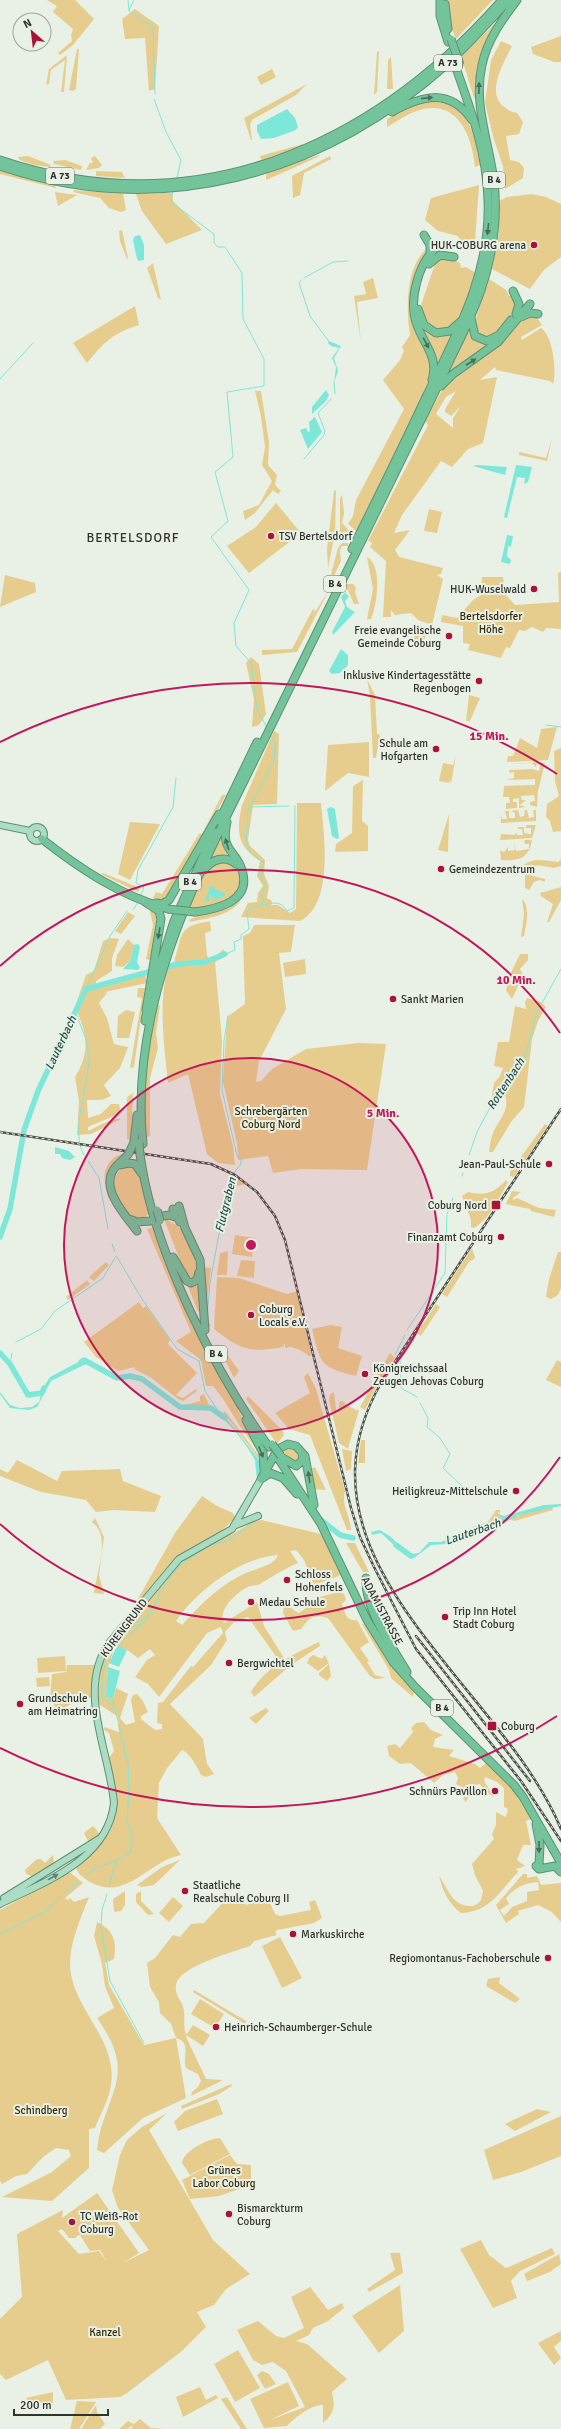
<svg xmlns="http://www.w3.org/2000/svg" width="561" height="2429" font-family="Signika,sans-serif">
<rect width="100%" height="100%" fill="#e9f0e5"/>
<path fill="#e7cd8d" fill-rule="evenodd" d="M47 0H75L94 19 73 45 60 55 58 53 72 41 71 35 73 29 53 12 57 6Z
M448 0H493L456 39 449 23Z
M135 9 159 26 155 89 149 91 145 38 125 39 122 19Z
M498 21C485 50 477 64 477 97L474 98 461 56Z
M561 36V62H554L533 54 531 47Z
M501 41 512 46C504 62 486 91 503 106 508 110 510 112 517 113L523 122 519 134 506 136 510 160 519 162 524 168 523 178 505 189 503 166 494 140 485 103 491 60Z
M77 49H79L76 89 73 91 69 90Z
M379 51 377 92 374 95 377 52Z
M67 55 64 92H61L65 60 51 70 49 84 46 85 49 69Z
M391 57 393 89H387L388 60Z
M272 69 276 77 261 85 257 77Z
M307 84 296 95 252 120 250 125 252 140H251L244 118Z
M431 100C472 107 473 130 480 165L475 167C472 136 458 99 420 110 409 113 397 121 387 127V119L410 106Z
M303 144 302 146 261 160 260 156Z
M319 155 318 157 266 180V174Z
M28 156 51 165 50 167 34 165 20 160 18 157Z
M95 156 102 165 99 168 86 170 90 163H93L91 158Z
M330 156 331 159 304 173 300 195 293 198 292 176Z
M65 160 82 166 81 170 54 164 53 161Z
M0 170 55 185 56 188 0 174Z
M96 171 122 172 125 178 96 176Z
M479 185 475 242 464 246 458 236 438 231 425 220 431 198Z
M74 190 123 194 126 210 121 212 109 208 100 198 73 192Z
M55 192 77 195 58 206Z
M172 193 173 201 202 230 166 244 142 211 136 194Z
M531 194 546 197 561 204V257L544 270 530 289 492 269 499 234V201L507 197Z
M122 230 128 258 127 259 120 241 119 231Z
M429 247 412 300 430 355 431 378 354 539 356 531 348 524 353 516 356 500 404 409 383 380 400 360 404 351 402 347 410 335C406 310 405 264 429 247Z
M449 257 460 263 461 268 466 267 476 273C470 291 460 341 433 328 425 324 421 313 421 305L436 261Z
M153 263 161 300 158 298 147 268Z
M373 278 378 298 357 302 361 343 354 296 366 294 363 282Z
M489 279 506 290 509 296 513 295 516 299C515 316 502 330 487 338L478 335 474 324Z
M135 306 139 325C113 333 104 342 87 363L73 343Z
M535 315 542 325 521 337 522 340 541 328C553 336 557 371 553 384L550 381 496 370 495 367 480 380 497 377 483 443 468 449 452 467 441 461 402 515 394 533 410 530 395 550 399 557 443 568 441 574 437 575 443 579 432 625 418 620 411 613 395 615 391 610V617H383L386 561 370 547 372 543 368 541 428 425 425 421 445 385 504 341 526 316ZM456 391 445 409V412L451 416 461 406 453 418V428L436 414 446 397Z
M420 321 426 330H457L438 368 435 353 420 327Z
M469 330C474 344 483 344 496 341L448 375Z
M255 391H261L269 442 268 465 277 475 275 485 281 491 278 494 273 490 255 513 245 520 243 511 259 505 272 481 262 465 265 447 261 416Z
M552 438 547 461 519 455V452L546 458Z
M336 490 335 533 328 568 327 549 334 491Z
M342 495 344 513 342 523 351 533 350 538 340 533V498Z
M276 503 301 533 249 573 227 546 256 527Z
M429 509 442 512 437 533 424 531Z
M342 543H348V546H342L340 550 341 561 334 576 331 574 338 548Z
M367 557C383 565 377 605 371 619H367L373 589Z
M561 572V629L546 628 543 632 532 627 525 631 519 630 510 648 506 647 501 658 468 650 470 644 463 643V626L441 622 442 615 457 618 473 600 481 595 482 577H503L505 594 515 605 559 602 558 573Z
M5 575 35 583 36 592 0 607Z
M345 584H353L356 588 355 592 359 604H354Z
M329 590 297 652 262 655V650L292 649 313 609 315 610 313 615Z
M417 625 427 627 423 647 413 645Z
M251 657 259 664 266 714 259 725 252 727 254 699 246 663Z
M367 679 375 695 377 734 380 735 376 758H373L370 696Z
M469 695 480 698 470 721H466Z
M557 727 548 760 507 762 508 756H513L520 738 537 748 541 729Z
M274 731 279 734 277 804 253 805 248 840 250 846 265 860 264 874 269 886 267 898 272 901 271 905H278L290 913 296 909 297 803H321C324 834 334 905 300 921L241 917 248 903 257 902 258 893 263 886 257 876 260 861C237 846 236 831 242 805Z
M369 742V777L348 773 325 791 328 745Z
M561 748V831L553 832 550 821 546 817 547 804 559 796 555 781 554 751Z
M456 755 451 784 450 779 449 783 439 781 443 763 453 765Z
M540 762 545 763 538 791 537 807 530 805V802L535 801 534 795 521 796 522 800H526L520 805 526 807 519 808V798L513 799V802H517V808L506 809V803H510L509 797H503L504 786 535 785V779L505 780 514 778V772L510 773 509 770 532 769 539 771 540 765 537 763 536 767 532 763 509 764Z
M363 780 362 821 368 826V851L335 852 336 844 352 833 353 786Z
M222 795H226L170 893 163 900 153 898 156 892 162 894 199 834H202Z
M518 810 520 817 524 816 525 810H527L529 818 534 817 533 810H536V821L501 823V814L502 819H507L505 811H509V818H515V813L511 811Z
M449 814 448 852 438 850Z
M130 822 160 824 130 880 118 874Z
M526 825H536L532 838 500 840 501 834 514 835 517 833V835H523L522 829H518V827H524V833L531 834V828H526Z
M223 830 232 858 210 860Z
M524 840H532C529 859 518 861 501 860L500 850 504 852 508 847V851L515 850 514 842 516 851 529 849V844H525Z
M561 859V866L554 868 537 865 532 870 521 867C532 857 544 860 558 862Z
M214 862H231C244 874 244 895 226 903 215 908 201 908 189 909L203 875Z
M103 873 140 888 138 892 101 874Z
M525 874 545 879V882L540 880 534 882 529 890 525 888Z
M561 887V900L549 922H547L553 904 541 896 540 893Z
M522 899C531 908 526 925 524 936L521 937 524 914Z
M241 901C228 916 209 918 190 922L189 920 199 915 227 909Z
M154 909 159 913V926L150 960 146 959 153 925 150 911Z
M128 912 135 916 121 934 115 931Z
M210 921 211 931 205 933 207 956 209 958 216 956 224 949 225 957 215 962 222 1040 220 1094 233 1146 235 1165 218 1163 207 1154 188 1074 168 1083C164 1044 158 1004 168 966L174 962C183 933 177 927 210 921Z
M254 925H295L291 952 279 953 286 1009 259 1061 256 1082 261 1081 272 1069 306 1049 358 1043 386 1044 367 1170 301 1169 273 1173 268 1156 238 1160 237 1144 223 1082 227 1017 245 1004 243 936 250 933Z
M111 938 119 939 112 958V971L96 981V985L114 984 145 973 147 983 105 992 107 993 99 1003 107 1018 114 1044 128 1047 120 1068 104 1085 111 1096 102 1100H87L88 1118 101 1114 111 1104H119L121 1113 88 1127V1131C97 1127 112 1117 121 1119L91 1134 77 1135 79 1101 75 1077C91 1051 87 1033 75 1007L86 975 94 971 103 941Z
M128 939 134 945 130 961 123 967 115 966 117 955Z
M520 954H528V960L520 969 523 975 512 999 506 990 509 977Z
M305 959 306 974 285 977 283 963Z
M138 988H145L144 997 134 1067 130 1068 142 998 137 997Z
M527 998 541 1002 546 1007 538 1021 532 1039 524 1107 511 1122 493 1152H489C490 1147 490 1141 492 1136 496 1122 511 1111 505 1096L502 1094 494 1109 490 1108 494 1083 500 1076 503 1068 494 1066 498 1042H509L515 1006 526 1009 525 1002Z
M160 1005 156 1033 158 1048 150 1078V1136L147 1137C140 1093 148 1048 157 1006Z
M126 1010 135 1012 129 1038H117L118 1016Z
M133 1093 131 1140 127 1139V1097Z
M545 1124 548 1126 514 1177 510 1176V1172Z
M126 1153C111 1168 103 1177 111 1198L109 1199C102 1180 101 1158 126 1153Z
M126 1165H134L138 1169 149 1214 143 1218H133C118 1203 103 1179 126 1165Z
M233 1175 246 1184 230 1187Z
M506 1180 508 1182C500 1197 489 1220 474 1228L471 1227V1220L462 1196 468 1192C486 1196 494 1193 506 1180Z
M512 1191 521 1192 513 1198V1200L517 1198 539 1208 556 1210 554 1217 531 1211 530 1209 506 1204Z
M164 1219H168L170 1222C189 1227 195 1257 198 1275L194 1279 186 1276Z
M154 1227 223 1380 260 1452C241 1433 230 1406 213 1386H206L201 1360 176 1341 191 1332 147 1229Z
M235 1235 255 1238 252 1257 232 1254Z
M472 1248 475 1258 469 1262 447 1297 442 1294Z
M228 1251 227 1275H217L220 1253Z
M558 1252H561V1288L558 1295 551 1299 546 1297 549 1279Z
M241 1260 255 1261 254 1278 237 1276Z
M106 1262 109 1265 94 1281 89 1277Z
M203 1267 211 1268 206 1310Z
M217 1277 239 1278 287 1294 297 1291 312 1355 309 1356 300 1350 291 1347 285 1348V1343L283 1347C250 1353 240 1350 214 1329Z
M87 1280 90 1284 68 1300 66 1297Z
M200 1282V1309L198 1312 187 1284Z
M139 1302 143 1308 146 1306 170 1340 168 1344 164 1340 197 1373 176 1395 183 1398 196 1389 197 1391 183 1401 178 1399 150 1377 134 1369 135 1367 118 1371 96 1357 84 1342Z
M436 1304 440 1307 421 1336 417 1333Z
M331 1325 342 1327 338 1348 362 1356 356 1376C320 1367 321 1365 312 1329Z
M217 1344 222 1347 239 1371 234 1378Z
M390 1353 395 1358 379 1382 365 1410 360 1407Z
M557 1360 561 1362V1387L546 1380Z
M308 1373 316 1389 345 1491C341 1506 350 1514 351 1530H347L310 1435 289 1429 275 1413 310 1393 304 1377Z
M334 1392 337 1416 340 1401 345 1402 344 1406 345 1404 356 1410H359L348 1449 339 1443 329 1400 330 1394Z
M204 1394 209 1405 191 1407 186 1405 200 1401V1396Z
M248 1396 283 1431 284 1435 277 1444 246 1399Z
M225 1411 259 1456 258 1458 223 1412Z
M361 1440H365V1463H358Z
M285 1448 294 1449 300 1459 295 1463 282 1451Z
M342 1449 352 1451 351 1469 346 1471Z
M17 1460 57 1481 62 1471 120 1469 123 1481 161 1496 155 1512 113 1510 96 1512 86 1500 41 1492 0 1476V1469L8 1473Z
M315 1467 326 1490 314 1489 311 1469Z
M202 1496 217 1506 233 1513 235 1517C222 1536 197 1541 180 1556 160 1573 145 1595 129 1615L175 1533Z
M552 1507 553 1510 514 1521 510 1519 524 1513Z
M496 1510H500V1513L497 1512 502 1517 497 1521 476 1526 488 1522Z
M95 1518 104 1537 99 1575 104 1594 94 1593C96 1573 112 1536 92 1522Z
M261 1520 321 1534 342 1571 339 1576 314 1585 304 1560 296 1550 290 1551 298 1563C284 1569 273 1576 260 1584 256 1586 252 1585 248 1587 237 1592 217 1610 224 1623L257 1602 264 1626 284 1658 280 1662 248 1617 234 1622 225 1632 227 1640 211 1665 170 1704 203 1739 207 1764 214 1774 206 1777 201 1775C198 1768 190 1753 182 1750L167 1768 159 1783 157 1818 181 1855C148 1861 127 1902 90 1882 84 1878 77 1874 76 1867 122 1831 121 1813 109 1758L114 1751 109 1733 104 1730V1727L119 1732 117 1716 100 1705 98 1698 101 1667 109 1650 180 1561 201 1548 234 1533 252 1522ZM278 1555C275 1565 255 1569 246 1573 219 1585 201 1604 182 1625L176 1621C197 1591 239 1558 278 1555ZM221 1627 223 1633 193 1667 191 1666 163 1702 158 1703 157 1723 162 1724V1729L155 1730 141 1719V1716L148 1712 143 1701 137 1694 133 1695 131 1700 135 1722 126 1725 120 1718 128 1694 116 1688 113 1699 106 1697 108 1667 115 1646 126 1649 138 1658 150 1649 155 1655 147 1660 135 1677 148 1684 159 1697 207 1633Z
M346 1543H355L369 1572H363Z
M338 1592 344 1594 346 1600 342 1604C345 1612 346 1622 357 1620L369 1642 360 1648 369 1661 367 1662 375 1675 386 1678 375 1679 370 1676 328 1618C314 1614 310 1617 301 1629L293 1631 283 1613 284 1606 289 1604 293 1610 299 1613 306 1608 309 1600Z
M365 1623 392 1667 414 1693 413 1697 391 1678 389 1670 362 1624Z
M319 1642 320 1646 291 1665 254 1697 251 1692C265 1667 294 1654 319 1642Z
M313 1655 322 1659 325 1655 329 1663 318 1671 307 1663 309 1658Z
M65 1656 66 1671 38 1673 37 1658Z
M329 1664 331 1676 327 1681 319 1675V1673Z
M67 1665H94L93 1697 81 1699 58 1711 50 1698 52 1674 66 1672Z
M49 1677 50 1686 37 1687 36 1678Z
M266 1708 269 1711 256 1724 249 1718Z
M424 1722 431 1730 443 1735 435 1739 433 1747 454 1750 449 1756 475 1764 480 1768 486 1763 512 1789 531 1819 526 1821 531 1845H523L517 1860 525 1866 516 1869 518 1872C500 1891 490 1912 461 1913 448 1903 443 1891 439 1876 448 1888 452 1906 470 1906 475 1906 478 1904 481 1900L483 1891 475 1875 472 1864 494 1839 492 1834 496 1825V1812L506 1817 508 1809 504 1807V1788L497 1782 485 1777 484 1781 494 1797 486 1792 480 1784 475 1785 466 1802 463 1799 468 1790 456 1784 458 1778 455 1772 443 1775 434 1783 411 1763 400 1764 389 1756 387 1746 395 1744 400 1748 413 1732 411 1728 416 1723Z
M93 1826 100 1834 89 1843 84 1833Z
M53 1855 54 1864 33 1877 26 1874 25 1870 37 1859H41L45 1863Z
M180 1860 154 1885 142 1887 137 1885 162 1867Z
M68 1873H71L83 1883 65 1898 68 1900 70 1898 74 1902 89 1897C81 1918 70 1941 70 1964 71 2009 118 2038 111 2085 109 2100 100 2115 95 2128L89 2129V2168L52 2201 2 2197 52 2172 71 2156 69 2150 56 2148 43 2157 27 2174 16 2176 2 2184 0 2181V1910Z
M523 1874H527V1878L537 1876 541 1885 561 1883V1922L552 1912 538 1905 518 1911 519 1914 506 1923 496 1905ZM538 1882 539 1890 527 1892V1901L512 1907 504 1916 500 1910 509 1904 506 1898C515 1888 524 1883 538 1882Z
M125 1891V1905L121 1911 114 1912 113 1899Z
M141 1891V1901L154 1914 148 1915 136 1902V1894Z
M173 1897 183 1906 169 1922 159 1913Z
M228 1897 242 1901 246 1905 257 1902 270 1903 275 1914 280 1916 311 1910 309 1902 315 1900 322 1918 314 1923 277 1930 275 1932 277 1935 254 1941 250 1946C233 1952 179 1966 176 1985 174 1996 183 2001 184 2011 185 2020 183 2026 186 2035L193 2025 210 2035 203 2046 186 2035 187 2039 206 2079 223 2080 191 2096 192 2092 198 2087 201 2081 198 2074 186 2068C182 2057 192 2042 176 2038L186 2098 143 2118 104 2153 97 2150C104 2092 140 2078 97 2018L114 2008 105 1986 102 1964 94 1936 97 1922C114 1930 117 1942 114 1959L105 1963 109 1985 144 2045 176 2038 171 2024 160 2013 159 2002 150 1987 147 1963 155 1958 173 1935 180 1937 191 1924 204 1923Z
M280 1937 302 1978 282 1988 262 1946Z
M500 1977 499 1983 520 1999 515 2003 486 1986 488 1979Z
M194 1990 246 2021 245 2024 193 1992Z
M200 1999 224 2014 215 2028 191 2014Z
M231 2084 232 2086 219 2094 182 2109 181 2106Z
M217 2099 223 2114 178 2131 174 2122 185 2111Z
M537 2109 551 2112 515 2131 505 2124Z
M167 2113 149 2130 213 2240 250 2274 226 2289 214 2305 197 2312 206 2327 182 2351 127 2393 120 2397 66 2400 48 2360 6 2380 0 2374V2319L22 2297 17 2234 63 2210 62 2218 97 2193 139 2253 123 2263 149 2250 118 2208 112 2190 120 2155 127 2140 142 2127ZM62 2229 69 2238H76L77 2236 80 2235 90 2251 100 2250 107 2262 99 2251 79 2254 58 2231Z
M561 2116V2156L521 2172 493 2180 484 2150Z
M220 2138 230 2154 190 2175 182 2163C184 2150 208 2139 220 2138Z
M230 2155 237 2164 251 2165V2185L219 2196 190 2199 182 2180Z
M481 2240 489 2255 506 2268 552 2248 555 2254 520 2271 511 2281 517 2298 493 2308 460 2249Z
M390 2253H400L403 2273 369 2292 367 2289 395 2270Z
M559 2254 561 2264 550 2272 527 2281 524 2274Z
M400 2285 404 2331 379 2353 352 2316Z
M310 2287 328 2310 342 2303 344 2308 328 2321 313 2328 309 2335 296 2341 307 2344 347 2379 332 2392C335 2406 335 2413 323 2423V2405C312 2404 293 2419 287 2426L264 2428 250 2399 288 2382 299 2406 270 2420 305 2407 286 2371 273 2362 262 2365 253 2360 237 2330 258 2321 276 2336 284 2338 304 2328 291 2297Z
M561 2331V2341L554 2347 561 2358 554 2365 538 2343Z
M238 2350 260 2388 235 2402 214 2364Z
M262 2371 269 2374 276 2384 265 2389 257 2375Z
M200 2387 206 2400 216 2395 218 2398 183 2417 176 2397Z
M53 2392V2403L28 2402 26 2398Z
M227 2397 247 2429H241L221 2399Z
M77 2401 96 2402 79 2429H70Z
M96 2405 97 2412 105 2424 100 2429H81Z
M140 2419 151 2428 165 2429H131L133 2425 127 2429H119L128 2421 134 2424Z"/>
<path fill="#7de8da" d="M287 109 295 118 298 127 296 130 274 138 261 139 257 131V125Z
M140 235 144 245V260L139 261 137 259 133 240 135 236Z
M329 341 341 346 334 358 338 371 334 383 336 367 332 358 339 348 331 346 328 343Z
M326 390 329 395 326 401 312 414V407Z
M315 417 322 432 308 449 300 430 306 428 308 432 310 431 309 422Z
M477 465 507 467 505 475 473 466Z
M516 465 532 467 528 482 524 484 525 478 517 477 507 518 504 517Z
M507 535 513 536 511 547 508 546 507 556 511 560 510 564 501 562Z
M345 592 349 597 345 601 347 607 355 612 333 635 332 632 345 607 341 597Z
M341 649 348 655V665L340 673 332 674 329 671Z
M331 807 335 809 339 838 337 839 332 836 327 809Z
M210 886 225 894V896L215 900 209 894 210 901H205Z
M138 944 140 947 137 962 140 968 138 970 123 969 130 961 134 945Z
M55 1147 69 1151 75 1157 70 1160 62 1158 60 1154H55Z
M84 1359H88V1363L51 1381 37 1407 29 1410 10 1408 0 1394V1392L10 1405 20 1408 32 1407 39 1402 43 1388 50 1377Z
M221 1411 259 1460 260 1469H258C256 1455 230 1423 219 1415Z
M561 1504V1506L504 1518 498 1524 468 1533 446 1544 431 1545 414 1558 406 1554 408 1552 411 1554 419 1553 429 1542H441L476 1526 497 1521 502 1517 496 1513 504 1516 544 1505Z
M380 1530 391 1537 402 1548 399 1550 381 1533 372 1535 371 1532Z
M119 1646 127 1650 119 1667 109 1663 116 1648Z
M108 1667 120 1671 113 1699 106 1697Z"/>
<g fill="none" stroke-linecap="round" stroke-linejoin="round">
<path stroke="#7de8da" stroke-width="1" d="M128 0 129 11 153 27 155 94
M129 10 134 0
M154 99 166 132 181 160 177 178
M173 191 171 202 214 234V243L218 247H225L242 273 243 319 264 359V386L227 392 233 457 215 472 228 521 211 537 249 590 234 623 236 646 251 663 257 709 267 728
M304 278 333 262 348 261
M301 280 299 283 310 316 330 343
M0 379 33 343
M334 382 335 394
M304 459 324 435 325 431 318 413 331 399
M546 725 561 727
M250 807 289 806
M141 895 144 887 136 883 138 870 173 807 176 778
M261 905C273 904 279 899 287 911L294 908 295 806
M133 910 138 902
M228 953 235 950 234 942 241 939V935L249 929 247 912C252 905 260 908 264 901L261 894 266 886 260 875 264 863 250 852 246 841 248 810 274 761 275 743 270 734
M86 989 110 936 127 911
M76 1013C80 1025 88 1041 89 1054 90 1082 69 1131 84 1155
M469 1155 477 1132 486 1115 503 1085 524 1061 537 1012 561 969
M88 1161 99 1178 108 1229
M462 1176 463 1173
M112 1244 115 1252
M117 1257 142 1299 177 1349 199 1361 205 1391 219 1412
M207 1317 210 1283 226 1196 232 1175 241 1164V1159L237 1156 222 1090 224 1041 228 1016
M207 1320 210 1326
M407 1330 445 1273 447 1214 453 1198
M16 1342 41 1329 55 1311 103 1278 116 1256
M395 1355 405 1335
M400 1358 401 1388 417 1397
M200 1361 205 1349
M10 1364 12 1353
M420 1403 428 1418 427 1427 440 1438 450 1454 443 1468 462 1486
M132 1624 145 1618 155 1604
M121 1643 152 1614 160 1592 180 1565 208 1546 225 1542 254 1524
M113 1699 114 1707
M118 1720 114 1707 102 1698V1694C103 1680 102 1648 120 1643
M87 1874 98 1867 116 1861 131 1851V1831L127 1823 129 1786 128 1763 119 1725
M109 1886 116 1862
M107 1894 102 1910 101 1927 110 1981 144 2043
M0 1934 45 1912 78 1881"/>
<path stroke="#7de8da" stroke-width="5.5" d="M0 1237 10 1209 24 1130 38 1091 86 989 178 964 205 962 225 954
M0 1353 10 1364 28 1395 42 1393 44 1388
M81 1362 84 1360 117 1378 130 1376 142 1379 180 1407 211 1408 225 1418
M258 1463 259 1474 266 1478
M320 1519 340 1535 353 1538
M494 1524 514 1515
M396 1545 411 1556"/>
<defs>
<path id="major" d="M0 825 30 831
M30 834a7 7 0 1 1 14 0a7 7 0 1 1-14 0Z
M236 1525 258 1516
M4 1898 99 1839
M0 1904C44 1882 108 1860 114 1803 110 1752 76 1691 109 1643L179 1559 232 1529 261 1479"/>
<path id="highway" d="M440 0V16L448 42
M445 4 448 29
M392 112C421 96 449 87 472 120
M0 160C195 226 371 148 502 0
M0 166C161 221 321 175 446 65 468 45 489 22 509 0
M424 235 430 245V254
M429 264 440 255 454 257
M513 291 519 304 516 314
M418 309 424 325 436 333 450 331 461 321
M521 317 530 313 538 314
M471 318 475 336 487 341 499 335 511 320
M432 380C439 357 424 345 417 325 408 301 418 262 438 246
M441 386 453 374 498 342 530 304
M352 549C377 499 402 448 426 397 457 333 491 273 488 200 487 154 471 110 456 68
M219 821 257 742
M42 839C80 869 121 896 168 909
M204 870C212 859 225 855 236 864
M145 902 159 911 161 919 146 1010
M156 903 162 904 169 900 219 814
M195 912C217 909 252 902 242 870 236 850 220 851 227 822
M151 993 174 921 214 832
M145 1021 148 1005
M134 1142 137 1115
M143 1144C129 1010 192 885 250 769 299 669 348 569 397 469 415 432 434 395 451 358 462 336 473 314 481 290 493 255 498 218 494 181 489 142 473 104 482 65 487 40 502 20 517 0
M129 1153C125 1159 118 1163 114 1169 100 1189 125 1215 137 1231
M140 1154C153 1250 213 1369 269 1447
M119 1165 129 1163 135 1164 142 1174
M179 1206 185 1228 200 1260 205 1330
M173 1209 180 1222
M157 1217 169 1215 178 1218
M129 1219 137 1222 150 1221
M173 1257 187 1281 191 1283 197 1280 199 1272
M246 1420 263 1453 264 1470
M278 1458 321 1524 367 1620 393 1662 415 1687 514 1785 523 1797 561 1863
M283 1458 296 1466 303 1460 302 1453
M261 1479 278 1449 288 1444 296 1446 305 1456 314 1505
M261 1479 270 1473 283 1478 297 1494
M366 1578C364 1609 392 1646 407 1672
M536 1824 540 1845 539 1865
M536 1866 539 1869 555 1866 561 1872"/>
</defs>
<use href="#major" stroke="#5c9175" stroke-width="8"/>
<use href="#highway" stroke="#5c9175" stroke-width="9"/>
<use href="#major" stroke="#acdcc3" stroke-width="6"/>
<use href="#highway" stroke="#74c49b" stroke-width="7"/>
<defs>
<path id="rail" d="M561 1109 381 1383C280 1560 502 1685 561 1829
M0 1132 211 1164 235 1175 257 1192 275 1216 285 1240 351 1508 360 1537 374 1567 416 1649 521 1781 561 1841
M416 1636 530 1781"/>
</defs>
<use href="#rail" stroke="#4d514b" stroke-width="2.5"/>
<use href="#rail" stroke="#e9f0e5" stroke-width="1" stroke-dasharray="3" stroke-linecap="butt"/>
<defs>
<path id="highway-bridge" d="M451 39 460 65
M168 909 195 912
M139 1143 140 1154
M129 1153 134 1142
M157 1210 160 1221
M272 1444 281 1456"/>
</defs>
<use href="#highway-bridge" stroke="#5c9175" stroke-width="9" stroke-linecap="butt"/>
<use href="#highway-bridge" stroke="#74c49b" stroke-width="7"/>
</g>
<defs><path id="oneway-solid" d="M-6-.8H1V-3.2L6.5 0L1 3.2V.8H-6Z"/></defs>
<g fill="#4b6d5a">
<use href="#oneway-solid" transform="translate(479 88) rotate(-88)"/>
<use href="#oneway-solid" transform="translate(427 98) rotate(-6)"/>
<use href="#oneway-solid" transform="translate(488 229) rotate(96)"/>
<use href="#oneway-solid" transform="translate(426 343) rotate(62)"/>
<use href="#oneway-solid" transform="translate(471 362) rotate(-33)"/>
<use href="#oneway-solid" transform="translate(227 844) rotate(-107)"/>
<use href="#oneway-solid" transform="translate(159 933) rotate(100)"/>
<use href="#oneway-solid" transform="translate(261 1452) rotate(68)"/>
<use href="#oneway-solid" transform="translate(309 1477) rotate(-98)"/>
<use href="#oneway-solid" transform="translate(539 1847) rotate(90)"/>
</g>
<use fill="#687f71" href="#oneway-solid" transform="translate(53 1877) rotate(-29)"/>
<circle cx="251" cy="1245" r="187" fill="#c2185b" fill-opacity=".12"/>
<g fill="none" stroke="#c2185b" stroke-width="2">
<circle cx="251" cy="1245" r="187"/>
<path d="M560 1457A375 375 0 0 1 0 1524M0 966A375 375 0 0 1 560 1033"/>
<path d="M557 1716A562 562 0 0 1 0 1748M0 742A562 562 0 0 1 557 774"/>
</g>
<g fill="#aa1337" stroke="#e9f0e5" stroke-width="1.5">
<circle cx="534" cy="245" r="4"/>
<circle cx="271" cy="536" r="4"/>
<circle cx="534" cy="589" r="4"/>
<circle cx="449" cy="636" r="4"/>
<circle cx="479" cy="681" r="4"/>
<circle cx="436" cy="749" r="4"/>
<circle cx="441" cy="869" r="4"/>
<circle cx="393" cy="999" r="4"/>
<circle cx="549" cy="1164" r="4"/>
<rect x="491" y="1200" width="10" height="10" rx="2"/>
<circle cx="501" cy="1237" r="4"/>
<circle cx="251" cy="1315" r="4"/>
<circle cx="365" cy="1374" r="4"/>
<circle cx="516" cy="1491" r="4"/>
<circle cx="287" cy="1580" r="4"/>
<circle cx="251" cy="1602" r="4"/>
<circle cx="445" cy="1617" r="4"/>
<circle cx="229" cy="1663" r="4"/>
<circle cx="20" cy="1704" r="4"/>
<rect x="487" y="1721" width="10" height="10" rx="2"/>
<circle cx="495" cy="1791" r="4"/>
<circle cx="185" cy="1891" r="4"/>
<circle cx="293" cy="1934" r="4"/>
<circle cx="548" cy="1958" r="4"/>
<circle cx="216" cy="2027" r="4"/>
<circle cx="229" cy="2214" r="4"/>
<circle cx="72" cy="2222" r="4"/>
</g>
<g text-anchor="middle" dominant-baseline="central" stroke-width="4" stroke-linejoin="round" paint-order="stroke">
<g fill="#e9f0e5" stroke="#686c65" stroke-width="1">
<rect x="434" y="55" width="28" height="16" rx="3"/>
<rect x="46" y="168" width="28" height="16" rx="3"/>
<rect x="483" y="172" width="22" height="16" rx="3"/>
<rect x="324" y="576" width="22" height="16" rx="3"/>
<rect x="179" y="874" width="22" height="16" rx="3"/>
<rect x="205" y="1346" width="22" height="16" rx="3"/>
<rect x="431" y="1700" width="22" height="16" rx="3"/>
</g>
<g font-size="10" font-weight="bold" fill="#30332e">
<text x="448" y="63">A 73</text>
<text x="60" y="176">A 73</text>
<text x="494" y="180">B 4</text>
<text x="335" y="584">B 4</text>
<text x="190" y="882">B 4</text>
<text x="216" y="1354">B 4</text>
<text x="442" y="1708">B 4</text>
</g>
<g font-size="11" fill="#30332e" stroke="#e9f0e5" text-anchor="start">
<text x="526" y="245" text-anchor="end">HUK-COBURG arena</text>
<text x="279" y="536">TSV Bertelsdorf</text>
<text x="526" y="589" text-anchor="end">HUK-Wuselwald</text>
<text x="441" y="630" text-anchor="end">Freie evangelische<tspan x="441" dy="13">Gemeinde Coburg</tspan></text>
<text x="471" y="675" text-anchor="end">Inklusive Kindertagesstätte<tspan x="471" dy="13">Regenbogen</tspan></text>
<text x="428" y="743" text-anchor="end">Schule am<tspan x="428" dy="13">Hofgarten</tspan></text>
<text x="449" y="869">Gemeindezentrum</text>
<text x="401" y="999">Sankt Marien</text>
<text x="541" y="1164" text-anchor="end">Jean-Paul-Schule</text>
<text x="487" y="1205" text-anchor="end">Coburg Nord</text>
<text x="493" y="1237" text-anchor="end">Finanzamt Coburg</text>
<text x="259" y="1309">Coburg<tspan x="259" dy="13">Locals e.V.</tspan></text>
<text x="373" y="1368">Königreichssaal<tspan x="373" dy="13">Zeugen Jehovas Coburg</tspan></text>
<text x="508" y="1491" text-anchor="end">Heiligkreuz-Mittelschule</text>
<text x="295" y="1574">Schloss<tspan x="295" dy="13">Hohenfels</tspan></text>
<text x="259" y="1602">Medau Schule</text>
<text x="453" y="1611">Trip Inn Hotel<tspan x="453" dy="13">Stadt Coburg</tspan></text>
<text x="237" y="1663">Bergwichtel</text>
<text x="28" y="1698">Grundschule<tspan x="28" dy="13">am Heimatring</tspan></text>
<text x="501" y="1726">Coburg</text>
<text x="487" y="1791" text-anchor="end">Schnürs Pavillon</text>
<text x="193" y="1885">Staatliche<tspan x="193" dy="13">Realschule Coburg II</tspan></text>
<text x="301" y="1934">Markuskirche</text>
<text x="540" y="1958" text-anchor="end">Regiomontanus-Fachoberschule</text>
<text x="224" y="2027">Heinrich-Schaumberger-Schule</text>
<text x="237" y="2208">Bismarckturm<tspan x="237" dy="13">Coburg</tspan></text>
<text x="80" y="2216">TC Weiß-Rot<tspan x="80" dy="13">Coburg</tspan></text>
</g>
<g font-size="11" fill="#362a07" stroke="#e9f0e5">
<text x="491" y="616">Bertelsdorfer<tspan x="491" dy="13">Höhe</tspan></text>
<text x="271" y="1111">Schrebergärten<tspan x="271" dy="13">Coburg Nord</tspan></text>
<text x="41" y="2110">Schindberg</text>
<text x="224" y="2170">Grünes<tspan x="224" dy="13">Labor Coburg</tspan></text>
<text x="105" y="2332">Kanzel</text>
</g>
<g font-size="11" fill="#30332e" stroke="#e9f0e5">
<text transform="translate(382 1611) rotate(62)">ADAMISTRASSE</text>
<text transform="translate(124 1628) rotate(-53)">KÜRENGRUND</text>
</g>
<g font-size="12" font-style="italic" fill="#26554f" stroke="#e9f0e5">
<text transform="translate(61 1043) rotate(-65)">Lauterbach</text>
<text transform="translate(506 1084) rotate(-57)">Rottenbach</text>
<text transform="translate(226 1205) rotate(-76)">Flutgraben</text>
<text transform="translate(473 1532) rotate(-19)">Lauterbach</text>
</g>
<g font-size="13" letter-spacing="1" fill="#30332e" stroke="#e9f0e5">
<text x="133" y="538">BERTELSDORF</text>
</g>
</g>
<circle cx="251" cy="1245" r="6" fill="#c2185b" stroke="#e9f0e5" stroke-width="2"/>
<g font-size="12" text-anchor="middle" font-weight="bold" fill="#c2185b" stroke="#e9f0e5" stroke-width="4" stroke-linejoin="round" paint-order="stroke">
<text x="489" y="740">15 Min.</text>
<text x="516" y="984">10 Min.</text>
<text x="383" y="1117">5 Min.</text>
</g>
<g transform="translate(32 32) rotate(332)"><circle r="19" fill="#e9f0e5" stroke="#9fa49c"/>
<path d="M0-3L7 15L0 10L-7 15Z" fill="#aa1337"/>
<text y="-6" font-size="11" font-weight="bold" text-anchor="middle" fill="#30332e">N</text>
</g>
<path d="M14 2409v6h94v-6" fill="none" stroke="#30332e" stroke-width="2"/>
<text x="20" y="2409" font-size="12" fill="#30332e" stroke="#e9f0e5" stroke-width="3" paint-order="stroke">200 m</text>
</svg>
